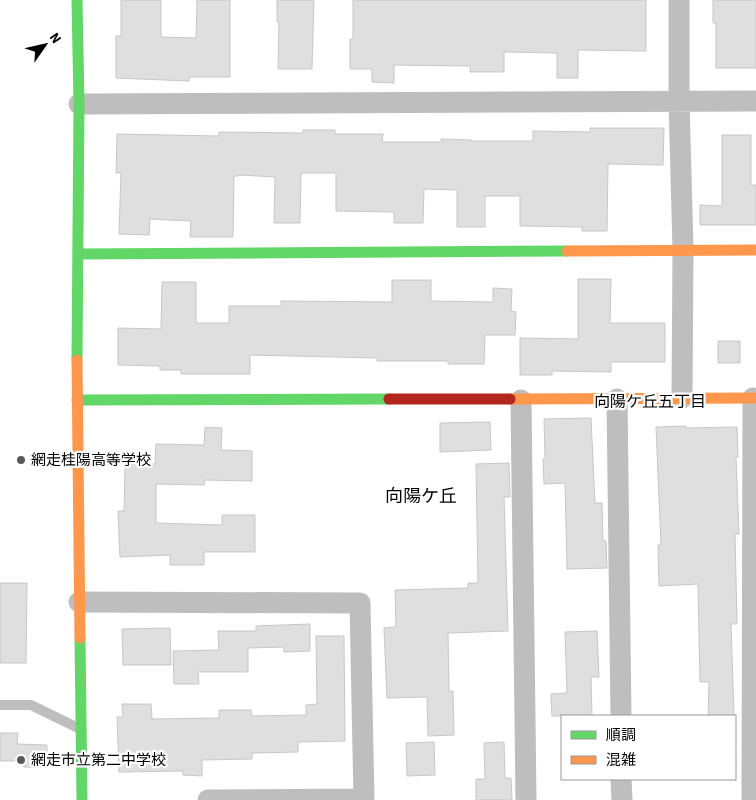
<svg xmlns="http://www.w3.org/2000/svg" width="756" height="800" font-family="'Source Sans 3','Noto Sans JP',sans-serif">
<rect width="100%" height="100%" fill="#fff"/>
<path fill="#dfdfdf" stroke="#c7c7c7" d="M121 0H161V37L196 38 197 0H230V77H189V81L116 78V36H121Z
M277 0H314L312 69H278L279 22H277Z
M353 0H646V51L578 50V78H557V53L504 52V72H470V66L394 65V83L372 82V69H350V39H353Z
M713 0H756V68H716V23H713Z
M590 128H664L663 165 608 164 607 231H582V227L520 226V196H485V227H457V190L424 189 423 223H394V212L336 211V173H301L300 223H274L275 177 239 175V176H234L233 237H190L191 221 150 219 149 235 119 234 121 173H116L117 134 219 136V132L303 133V130H335V134H383L382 142H441V139L471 140V141H533V131L590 132Z
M722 135H751V185H756V225H700V205L722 206Z
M578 279H611L610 323H665V362H611V372L552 371V375H520V338L578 339Z
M392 280H431V301L493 302V288L512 289 511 311 516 312 515 335H485L484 364H448V361H377V358L250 355V374H181V370H160V366L118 365V328L161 329 162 282H196V323H229V306H281V301L392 302Z
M718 341H740V363H718Z
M591 418 595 503H602L603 541H606L607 568 567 569 565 483 544 484 543 459 545 458 544 419Z
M490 422 491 450 440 452V423Z
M686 426V428L737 427 738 457H736L739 534H735L737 624H731L734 716H708L709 682H700L698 584 659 586 658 545H661L656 427Z
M205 427 222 428 221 450 252 451V481L205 480 204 485 156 484V523L222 525V515H255V552H204V565H170V555L120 557 118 511H124L125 464H155L156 444 204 445Z
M509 463 510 497H504L508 631 448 633 449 691H453L454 735 428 736 427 697 387 698 384 628 396 627 395 590 468 588V583H478L476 464Z
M0 583H27L26 663H0Z
M310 624V651L284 652V647L248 648V672H198L199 684H174L173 651 219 650 218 631H256V626Z
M170 628 171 665H123L122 629Z
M597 631 599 677H591L592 716H552L551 694 567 693 565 632Z
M316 636H344L345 741 298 742V752L252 753V759L202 760V776L183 775V771L119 772 117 717H123L122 704H151L152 719 219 718V710H251L252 716 306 715V705L317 704Z
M0 733H18L17 744 47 745V767H24V761H0Z
M434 742 435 775 407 776 406 743Z
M504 742 505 778H511L512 800H476V779H485L484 743Z"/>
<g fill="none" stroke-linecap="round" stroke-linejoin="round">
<path stroke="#bebebe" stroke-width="10" d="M0 705H31L78 728"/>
<path stroke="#bebebe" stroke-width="21" d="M679 0V101L683 249 682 398
M79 104 756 101
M617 399 621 716
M521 400 526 800
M79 602 360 603 364 800
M621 779 622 800
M208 800 364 799
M752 800 753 398"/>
<path stroke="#63d668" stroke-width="11" d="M77 0 79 104 77 360
M78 254 567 251
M77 400 389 399
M80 638 82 800"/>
<path stroke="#ff974d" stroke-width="11" d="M567 251 756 250
M77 360 80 638
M510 399 756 398"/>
<path stroke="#b3261e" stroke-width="11" d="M389 399H510"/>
</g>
<g fill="#595959" stroke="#fff" stroke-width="2">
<circle cx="21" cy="460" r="5"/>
<circle cx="21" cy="760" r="5"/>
</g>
<g text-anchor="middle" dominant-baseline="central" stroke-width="4.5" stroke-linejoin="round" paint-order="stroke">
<g font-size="15" fill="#000" stroke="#fff" text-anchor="start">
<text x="31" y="460">網走桂陽高等学校</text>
<text x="31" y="760">網走市立第二中学校</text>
</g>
<g font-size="16" fill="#000" stroke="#fff">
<text x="650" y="402">向陽ケ丘五丁目</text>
</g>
<g font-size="18" fill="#000" stroke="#fff">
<text x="421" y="496">向陽ケ丘</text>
</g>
</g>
<rect x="561" y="715" width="175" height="65" fill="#ffffff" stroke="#999999"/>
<rect x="571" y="731" width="25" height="8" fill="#63d668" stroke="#999999"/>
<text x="606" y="740" font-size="15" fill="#000000">順調</text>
<rect x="571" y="756" width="25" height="8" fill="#ff974d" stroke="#999999"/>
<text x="606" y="765" font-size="15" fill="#000000">混雑</text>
<g transform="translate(45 45) rotate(56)" stroke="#ffffff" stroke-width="4" paint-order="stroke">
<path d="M0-4L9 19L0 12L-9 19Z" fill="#000000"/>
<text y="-8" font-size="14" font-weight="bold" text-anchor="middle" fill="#000000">N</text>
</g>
</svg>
